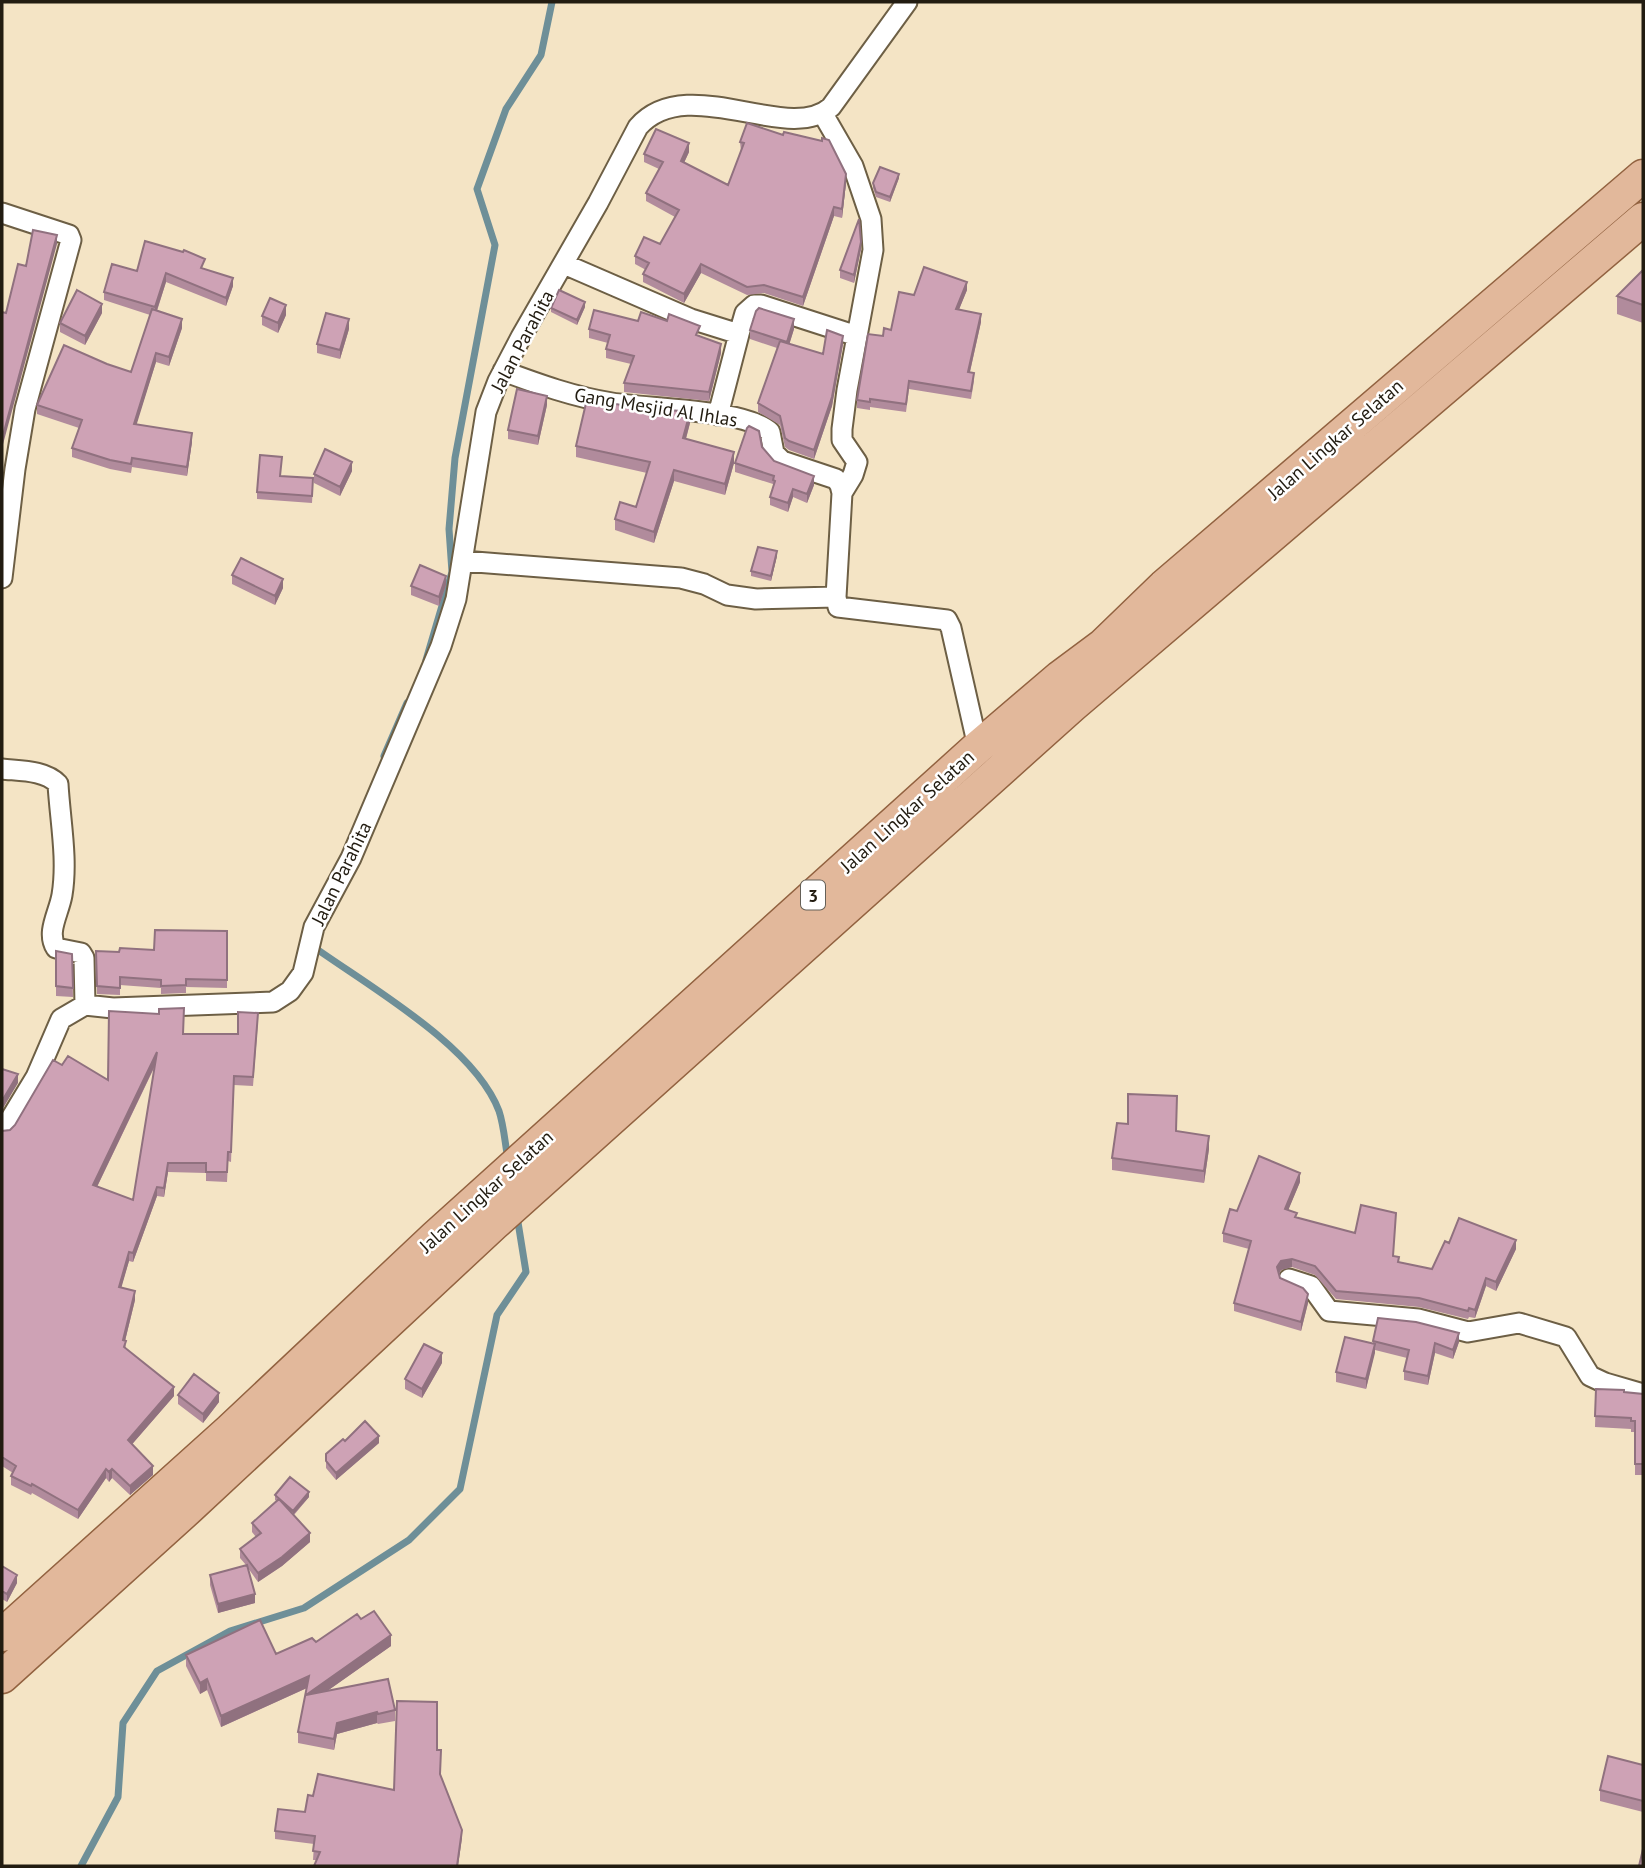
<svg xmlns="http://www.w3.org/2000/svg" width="1645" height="1868" font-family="'PT Sans',sans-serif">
<rect width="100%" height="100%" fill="#f4e4c5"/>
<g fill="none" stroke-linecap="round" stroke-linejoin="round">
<path stroke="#6e8f98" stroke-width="7" d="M426 660 452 572 449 529 455 458 495 245 477 189 506 109 541 55 552 2
M384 756 407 703
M311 945C368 986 474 1045 499 1111 504 1126 505 1144 508 1159
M81 1866 118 1797 123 1723 157 1671 230 1631 304 1608 409 1540 460 1489 497 1315 526 1272 517 1216"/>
<defs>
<path id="minor" d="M823 114 853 166 871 219 873 250 847 390 842 429V440L857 462 853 475 842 493
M2 213 69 235 71 240 25 409 15 469 2 578
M564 264 691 319 739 334 745 313 754 305H761L857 336
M503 371C538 384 574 397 612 403 648 409 745 409 770 432L774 453 782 461 836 479 840 485 842 493 836 597 838 607 947 620 951 628 978 747
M718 415 739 334
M463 561 681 578 704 584 727 595 756 599 836 597
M2 769C20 771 45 770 58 784 60 820 68 859 62 895 59 913 46 932 56 948L81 953 84 958 85 1005
M2 1128H5L36 1077 61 1019 85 1005 113 1008 273 1002 290 991 303 973 314 927 351 858 441 646 456 599 486 412 498 381 521 337 598 203 638 127C687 71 788 145 831 107L907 2
M1289 1279 1311 1286 1329 1311 1418 1319 1468 1332 1519 1323 1566 1337 1590 1376 1605 1383 1643 1394"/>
<path id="primary" d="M2 1635 230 1430 435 1237 978 747 1060 677 1103 645 1164 586 1643 176
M2 1677 189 1508 494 1224 1072 706 1643 219"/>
</defs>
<use href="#minor" stroke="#6d5f45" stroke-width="23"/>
<use href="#primary" stroke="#926240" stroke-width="35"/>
<use href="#minor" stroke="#fff" stroke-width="19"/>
<use href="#primary" stroke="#e2b89b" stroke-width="32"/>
</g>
<path fill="#b18b9c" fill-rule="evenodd" d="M740 142 846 183 842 218 834 216 803 306 764 293 747 295 701 273 684 303 643 282V274L646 270 635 264V256L660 244 675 217 646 201V193L659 169 644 162V154L689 152 684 163 728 185 741 151Z
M899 178 890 202 876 197 873 188V183Z
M861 249 854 283 840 278V270Z
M205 269 233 286 226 306 166 282 157 311 182 328 169 366 156 362 136 424 192 442 187 476 132 467 131 473 110 469 72 457V448L79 428 37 414V405L107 364 131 372 150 315 104 300V292L137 271Z
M1643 270V323L1617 314V296Z
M967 290 959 309 981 322 970 372 974 381 971 399 909 389 906 412 870 407V410L857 408V400L883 336 891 330 914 295Z
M585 307 577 325 551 312V308Z
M102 313 85 345 60 332V323Z
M286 315 278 333 262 325V316Z
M349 329 340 359 317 353V344Z
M589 329 700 335V336L721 353 709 401 624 392V383L631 364 606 358V349L608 343 589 338Z
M794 329 789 344 823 354 843 344 832 406 814 459 789 450 785 447 780 425 758 412V403L777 348 750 339V330Z
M547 405 538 445 508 439V430Z
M690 423 686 439 734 463 725 495 674 481 654 543 615 530V519L636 507 647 473 576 457V446Z
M762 447 774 461 814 485 807 503 793 497 788 512 770 505V497L773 489V484L735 472V463Z
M352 471 340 496 314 483V474Z
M281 476 313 485 312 503 257 499V492Z
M777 556 771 581 751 576V571Z
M232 575 283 588 275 605 232 584Z
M446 585 439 606 411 595V586Z
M227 931V988L186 987V993L161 994V988L120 985V995L97 994 96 951 119 952 154 950Z
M56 951 72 954 73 997 56 996Z
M258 1022 253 1086 234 1085 231 1162 228 1161 227 1182 206 1181V1173L168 1172 164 1197 157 1196 133 1262 129 1261 121 1287 135 1300 125 1341 126 1349 174 1396 132 1444 153 1475 130 1495 112 1478 109 1482 106 1478 78 1519 32 1493 31 1495 11 1485V1476L13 1473 2 1466V1131L10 1130 15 1125 62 1065 108 1080 184 1034H238ZM155 1066 133 1200 97 1187Z
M1176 1131 1209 1149 1204 1183 1112 1170V1158Z
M1300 1182 1288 1210 1297 1217 1394 1256 1399 1262 1432 1269 1449 1243 1516 1249 1496 1291 1486 1286 1475 1318 1469 1317 1468 1319 1419 1307 1336 1299 1315 1275 1292 1267 1281 1270 1279 1274 1280 1278 1308 1303 1301 1331 1234 1311V1303L1249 1249 1223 1242V1233L1237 1211Z
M1373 1341 1459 1342 1453 1359 1435 1353 1428 1385 1404 1380V1371L1407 1358 1375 1350 1366 1389 1336 1382V1372L1373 1343Z
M442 1363 422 1398 405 1389V1379Z
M1596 1389 1643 1394V1475H1635V1432H1631V1429L1595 1427Z
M178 1395 219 1402 203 1423 178 1404Z
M345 1441 379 1443 336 1480 326 1468V1454Z
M275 1495 309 1497 294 1515 310 1542 282 1566 258 1582 248 1568 255 1603 218 1613 210 1585V1575L246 1565 240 1558V1549L256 1537 252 1532V1523L277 1501 275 1500Z
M2 1566 17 1583 7 1602 2 1599Z
M361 1619 391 1646 327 1691 395 1710V1721L378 1724 377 1723 337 1734 334 1750 298 1743V1732L307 1688 221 1727 207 1690 200 1694 186 1666V1655L276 1654 316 1642Z
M437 1750 440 1774 462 1838 317 1860H313L314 1844 275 1839V1831L305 1812 313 1796 394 1790Z
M1643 1765V1812L1600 1801V1790Z"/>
<path fill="#90717f" d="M689 143V152L681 169V161Z
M846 174V183L842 218V209Z
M899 174V178L890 202V197Z
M834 207V216L803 306V297Z
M57 235V244L2 448V439Z
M861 242V249L854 283V275Z
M701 264V273L684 303V294Z
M166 273V282L155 316V307Z
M233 278V286L226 306V298Z
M967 282V290L956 317V309Z
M585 302V307L577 325V320Z
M102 304V313L85 345V336Z
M286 305V315L278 333V323Z
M981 314V322L968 380V372Z
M182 319V328L169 366V357Z
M349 319V329L340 359V350Z
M794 319V329L787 352V342Z
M843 336V344L832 406 814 459V450Z
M721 344V353L709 401V392Z
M156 353V362L134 433V424Z
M547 396V405L538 445V436Z
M690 412V423L683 449V438Z
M192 433V442L187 476V467Z
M734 452V463L725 495V484Z
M352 462V471L340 496V487Z
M674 470V481L654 543V532Z
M814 476V485L807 503V494Z
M793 489V497L788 512V503Z
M777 551V556L771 581V576Z
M446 576V585L439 606V597Z
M283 579V588L275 605V596Z
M157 1052V1061L93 1195V1185Z
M18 1074V1083L2 1110V1101Z
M1209 1136V1149L1204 1183V1171Z
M168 1163V1172L164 1197V1188Z
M1300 1173V1182L1285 1218V1209Z
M157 1187V1196L133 1262V1253Z
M1516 1240V1249L1496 1291V1282Z
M129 1252V1261L119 1296V1287Z
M1292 1259V1267L1281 1270 1277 1276V1267L1281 1261Z
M1486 1278V1286L1475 1318V1310Z
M135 1291V1300L123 1349V1340Z
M1308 1294V1303L1301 1331V1322Z
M1459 1333V1342L1453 1359V1350Z
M1435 1343V1353L1428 1385V1376Z
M1375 1344V1353L1366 1389V1379Z
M442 1353V1363L422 1398V1389Z
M174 1387V1396L128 1449V1440Z
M219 1393V1402L203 1423V1414Z
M379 1436V1443L336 1480V1473Z
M153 1466V1475L130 1495V1486Z
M106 1469V1478L78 1519V1510Z
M112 1469V1478L109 1482V1472Z
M309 1492V1497L293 1515V1511Z
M310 1533V1542L282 1566 258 1582V1573Z
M17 1575V1583L7 1602V1594Z
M255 1594V1603L218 1613V1604Z
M391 1635V1646L306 1706V1695Z
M309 1676V1687L221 1727V1716Z
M207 1679V1690L200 1694V1683Z
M377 1712V1723L337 1734 334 1750V1739L337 1723Z
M462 1830V1838L458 1866H457Z"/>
<path fill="#cea2b5" stroke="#90717f" stroke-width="2" fill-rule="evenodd" d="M747 123 783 135 784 132 822 141V138L829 140 846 174 842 209 834 207 803 297 764 285 747 287 701 264 684 294 643 274 649 263 635 256 644 237 660 244 679 210 646 193 663 162 644 154 656 129 689 143 681 161 728 185 744 143 740 142Z
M880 167 899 174 890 197 876 192 873 183Z
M859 219 861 242 854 275 840 270Z
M33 230 57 235 2 439V312L6 313 18 264 26 266Z
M145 241 183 252 184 250 205 259 201 268 233 278 226 298 166 273 155 307 104 292 112 264 137 271Z
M924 267 967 282 956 309 981 314 968 372 974 373 971 391 909 381 906 404 870 399V402L857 400 868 334 883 336 884 328 891 330 899 292 914 295Z
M1643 270V305L1617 296Z
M77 290 102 304 85 336 60 323Z
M559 290 585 302 577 320 551 308Z
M270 298 286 305 278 323 262 316Z
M759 308 794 319 787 342 750 330 756 311Z
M152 309 182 319 169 357 156 353 134 424 192 433 187 467 132 458 131 464 110 460 72 448 82 420 37 405 64 345 107 364 131 372Z
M594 310 638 321 641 312 667 321 669 314 700 326 696 335 721 344 709 392 624 383 634 356 606 349 610 335 589 329Z
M326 313 349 319 340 350 317 344Z
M827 330 843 336 832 397 814 450 789 441 785 438 780 416 758 403 780 341 823 354Z
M517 389 547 396 538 436 508 430Z
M587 399 627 406 690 412 683 438 734 452 725 484 674 470 654 532 615 519 620 502 636 507 650 462 576 446Z
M749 426 759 431 762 447 774 461 814 476 807 494 793 489 788 503 770 497 775 481 773 480 774 476 735 463 747 428Z
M325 449 352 462 340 487 314 474Z
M260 455 282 457 280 476 313 478 312 496 257 492Z
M758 547 777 551 771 576 751 571Z
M241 558 283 579 275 596 232 575Z
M420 565 446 576 439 597 411 586Z
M155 930 227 931V980L186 979V985L161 986V980L120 977V988L97 986 96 951 119 952 120 948 154 950Z
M56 951 72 954 73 988 56 986Z
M184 1008 183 1034H238V1012L258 1013 253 1077 234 1076 231 1152H228L227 1172H206V1163H168L164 1188 157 1187 133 1253 129 1252 119 1287 135 1291 123 1340 126 1341 124 1347 174 1387 128 1440 153 1466 130 1486 112 1469 109 1472 106 1469 78 1510 32 1484 31 1486 11 1476 16 1466 2 1457V1131L10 1130 15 1125 53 1060 62 1065 68 1056 108 1080 109 1011 159 1014V1009ZM157 1052 133 1200 93 1185Z
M2 1069 18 1074 2 1101Z
M1128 1094 1177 1096 1176 1131 1209 1136 1204 1171 1112 1158 1117 1123 1128 1124Z
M1259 1156 1300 1173 1285 1209 1297 1213 1295 1217 1355 1233 1361 1205 1396 1213 1393 1256 1399 1257 1398 1262 1432 1269 1445 1241 1449 1243 1459 1218 1516 1240 1496 1282 1486 1278 1475 1310 1469 1308 1468 1311 1419 1298 1336 1291 1315 1266 1292 1259 1281 1261 1277 1267 1280 1278 1303 1288 1308 1294 1301 1322 1234 1303 1251 1241 1223 1233 1230 1209 1237 1211Z
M1378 1318 1416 1322 1459 1333 1453 1350 1435 1343 1428 1376 1404 1371 1409 1350 1373 1341Z
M1345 1337 1375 1344 1366 1379 1336 1372Z
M424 1344 442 1353 422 1389 405 1379Z
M194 1374 219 1393 203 1414 178 1395Z
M1596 1389 1624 1390V1392L1643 1394V1464H1635V1421H1631V1418L1595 1416Z
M365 1421 379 1436 336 1473 326 1461V1454L343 1439 345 1441Z
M290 1477 309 1492 293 1511 275 1495Z
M279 1499 310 1533 282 1557 258 1573 240 1549 261 1533 252 1523Z
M247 1565 255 1594 218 1604 210 1575Z
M2 1566 17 1575 7 1594 2 1591Z
M374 1611 391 1635 306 1695 388 1679 395 1710 378 1714 377 1712 337 1723 334 1739 298 1732 309 1676 221 1716 207 1679 200 1683 186 1655 260 1620 276 1654 312 1638 316 1642 357 1614 361 1619Z
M397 1701 437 1702V1750H441L440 1774 462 1830 457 1866H314L320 1852 313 1851 315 1836 275 1831 278 1809 305 1812 308 1795 313 1796 318 1774 394 1790Z
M1608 1756 1643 1765V1801L1600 1790Z
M1643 1849V1866H1639Z"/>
<g text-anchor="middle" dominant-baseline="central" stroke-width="5" stroke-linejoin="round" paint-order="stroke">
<rect fill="#fff" stroke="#646058" stroke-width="2" x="801" y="880.5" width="24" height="29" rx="5"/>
<g font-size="18" font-weight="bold" fill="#221c11">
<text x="813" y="895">3</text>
</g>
<g font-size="19" fill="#221c11" stroke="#fff">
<text transform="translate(522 341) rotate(-62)">Jalan Parahita</text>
<text transform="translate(656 407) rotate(9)">Gang Mesjid Al Ihlas</text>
<text transform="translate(1335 439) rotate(-41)">Jalan Lingkar Selatan</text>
<text transform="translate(907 811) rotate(-42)">Jalan Lingkar Selatan</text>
<text transform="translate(341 873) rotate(-64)">Jalan Parahita</text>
<text transform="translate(486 1191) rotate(-42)">Jalan Lingkar Selatan</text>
</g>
</g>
<rect width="1645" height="1868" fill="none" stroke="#221c11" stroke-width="7"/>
</svg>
